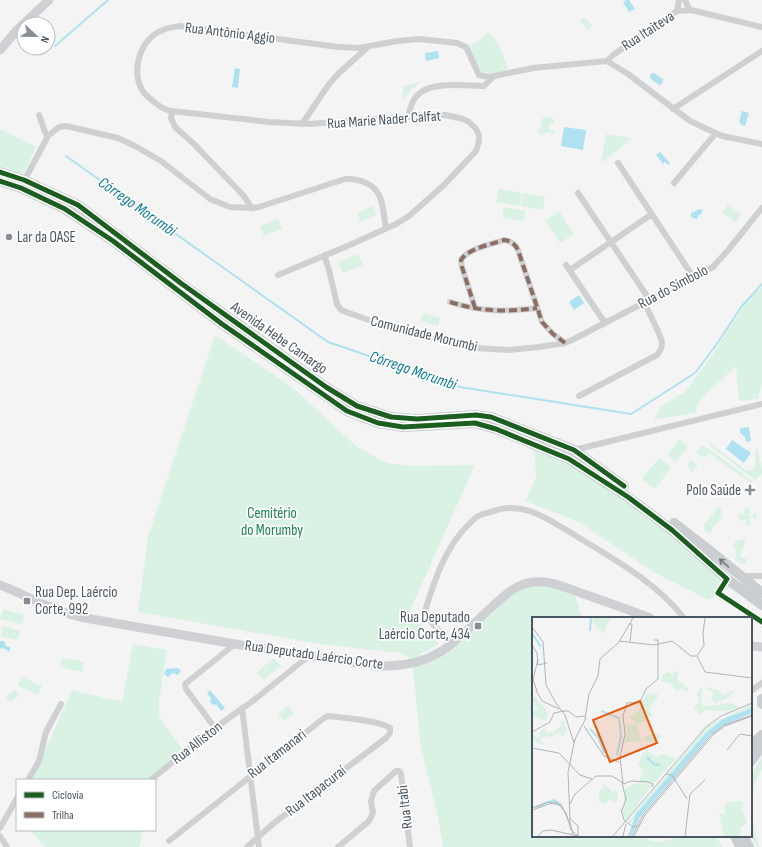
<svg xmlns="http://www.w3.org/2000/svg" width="762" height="847" font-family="'Sofia Sans Condensed',sans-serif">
<rect width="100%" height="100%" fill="#f4f4f4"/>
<path fill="#d9f2e3" d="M585 17 592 27 587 30 580 20Z
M488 32 500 47 508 69C479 79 479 71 468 46L482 39Z
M422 82 410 90 403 100V86Z
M547 117 554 119V122L549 124V126L550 129 554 131V133L553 134 547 132 541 136 537 132V129L540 130 542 127 540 122 543 118Z
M0 129 36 147 23 175 0 166Z
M606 134 632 138 601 163Z
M499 189 522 193 520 206 496 202Z
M523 193 545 197 543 210 521 206Z
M728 205 741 215 736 222 722 212Z
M373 206 377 215 361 222 357 213Z
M504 207 525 211 524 221 502 217Z
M559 211 574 234 560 243 545 221Z
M278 219 282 229 264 236 260 226Z
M358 254 363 265 343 273 338 262Z
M762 287V384L758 399 739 401 736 366 699 401 695 413 654 420 660 407 686 391 711 357 750 296Z
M423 313 440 318 438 326 421 321Z
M215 335 292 387 356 446 387 463 413 466 475 465 409 613 439 644 420 654 421 666C450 658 470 634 491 614 505 601 517 587 537 586 550 585 563 591 575 595L582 618H533V836H643C656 847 669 839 683 836 693 834 705 836 715 836L723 847H443L438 817 421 747 413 671 409 658 401 653 319 644 138 612 148 537Z
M679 439 688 446 676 461 667 455Z
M710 441 711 444 747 471 752 470 755 466 756 446 762 468V474L755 480 710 446Z
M701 446C710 447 744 475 753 482V484L739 475 709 453 704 458 696 453Z
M534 448 566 454 670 532 730 587 709 600 655 573 579 522 525 501 536 478Z
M659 458 671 468 655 489 642 479Z
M690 460 698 466 691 473 688 465Z
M721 506 722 517 712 529 710 534 704 529 705 527 703 525 719 507 720 508Z
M747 507 751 510 749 516H751L755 513 757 516 756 518H749L751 523 749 526 746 524V519L741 521 738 517 739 514 745 515 743 511Z
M746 539 740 557 747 559 746 564 735 561 736 549 732 546 736 541Z
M3 609 24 615 22 624 0 619Z
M3 626 20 631 17 640 1 636Z
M133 644 167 650 159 701V716L186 755 154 780H32L72 690 122 702Z
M62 658 84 662 82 672 60 667Z
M274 658 281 666 264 680 257 672Z
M22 677 42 686 38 695 18 686Z
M15 690 19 695 10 703 6 697Z
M288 706 294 714 284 721 278 714Z
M762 756V769L755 783 751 799V776Z
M751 816 759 847H757L751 836Z
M30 830H143L139 847H45Z"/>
<path fill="#aee2f0" d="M626 0H629L635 9 629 12 623 2Z
M438 51 439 58 426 61 425 53Z
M235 68 240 69 238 88 232 87Z
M651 73H654L663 79 662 84 659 85 650 78Z
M742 111 749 113 745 126 740 124 741 123 739 122Z
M564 127 586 130 583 150 561 146Z
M660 152 670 163 668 165 665 162 663 164 656 155Z
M700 209 703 210 701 214 699 215 697 219 692 218 691 216V213Z
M579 295 584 303 574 310 569 302Z
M749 427 751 441 746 442 745 437 740 433V428Z
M732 440 751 453 744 463 726 449Z
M0 641H4L6 646 10 647V652L3 648 2 649 0 648Z
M178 668 181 671 178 675 173 673 168 677 164 674 166 669Z
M210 690 225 708 221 711 216 704 213 705 210 702 211 698 207 693Z"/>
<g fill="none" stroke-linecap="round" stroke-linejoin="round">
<path stroke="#aee2f0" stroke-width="2" d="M55 46 108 0
M66 156 328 342 460 387 631 414 695 373 719 341 741 307 762 284"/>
<path stroke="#ced0d2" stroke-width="6" d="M685 0 689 9
M677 11 679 0
M607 61 613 55 677 11 691 10 762 27
M673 109 762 51
M172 111 269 122 309 124 413 116 446 115 463 119 469 122 476 129 479 135V141L476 151 444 185 409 216 396 224 352 244 278 275
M408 117C410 110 411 102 416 97 428 80 466 86 484 86L494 76
M302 124 329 84 339 73 368 47
M48 136 59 127 66 126 118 138 135 146 161 161 210 199 230 207 252 208 259 207 345 179C359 178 377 184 381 200 384 209 384 219 386 228
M618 163 694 278
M23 183 48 136 45 132 39 115
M674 183 715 134
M578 193 649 299
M252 208 243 195 194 144 175 127 171 118 172 111C164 110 159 106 153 101 149 98 145 95 142 90 131 69 140 39 163 30 169 27 175 27 181 26L338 47 359 48 397 41 419 39 457 43 466 47 479 75 489 77 533 68 607 61 628 74 690 121 722 136 762 144
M324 255 329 270 337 304 341 310 346 312 377 323 435 339 475 348 509 350 539 347 565 343 572 340 713 267 729 249 762 208
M566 265 605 323
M570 270 652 214
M450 302C482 312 505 312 537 308
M475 308 462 267 461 260C467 249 492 244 504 240 511 241 515 244 518 250L542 322 553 334 565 343
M579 396 657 355C660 351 662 348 662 343 661 334 648 312 644 302
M574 450 762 404
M742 576H762
M452 645 424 614C434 582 444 549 468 525 471 523 473 519 477 517 480 514 486 513 491 512 503 507 517 507 530 511 551 519 571 533 591 545 624 565 660 587 684 618
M751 691 762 683
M242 708 259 847
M215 728 186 689 185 684 235 644
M152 779 208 733 254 700 310 655
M28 780 39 761 46 732 61 704
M0 828 17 798
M0 836 7 847
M169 841 324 718 328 716C343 718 379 720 390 728V733L386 738 274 823 247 847
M338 847 369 821 373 813 371 801 374 791 396 771H399L401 774 410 847"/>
<path stroke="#ced0d4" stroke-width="9" d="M0 50 18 29 49 0
M0 585C28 596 55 612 85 618L235 644 379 666C440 667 454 641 495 604 506 594 518 583 534 582 550 580 567 588 581 593 604 601 627 609 650 618
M751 646 762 647"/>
<path stroke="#caced1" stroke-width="10" d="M0 172 24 180 78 205 182 284 326 387 357 406 391 417 417 419 476 415 491 417 574 450 624 486
M0 181 21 188 65 209 113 241 222 324 347 411 378 423 403 427 475 423 496 429 569 459 628 497 672 530 727 579 762 605
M674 523 709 550 762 593
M762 699V704
M751 746 762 735
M751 761 762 746
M735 836 740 847
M743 836 749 847"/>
<path stroke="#8d6e63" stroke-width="4" stroke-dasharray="8 4" stroke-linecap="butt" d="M450 302C482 312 505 312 537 308
M475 308 462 267 461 260C467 249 492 244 504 240 511 241 515 244 518 250L542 322 553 334 565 343"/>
<defs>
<path id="cycleway" d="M0 172 24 180 78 205 182 284 326 387 357 406 391 417 417 419 476 415 491 417 574 450 624 486
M0 181 21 188 65 209 113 241 222 324 347 411 378 423 403 427 475 423 496 429 569 459 628 497 672 530 727 579 718 593 762 622"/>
</defs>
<use href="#cycleway" stroke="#fff" stroke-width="8"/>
<use href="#cycleway" stroke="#1b5e20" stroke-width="5"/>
</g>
<defs><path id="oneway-shaft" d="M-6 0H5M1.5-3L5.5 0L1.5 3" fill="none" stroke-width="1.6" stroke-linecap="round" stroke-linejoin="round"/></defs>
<use stroke="#707a83" href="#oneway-shaft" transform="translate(724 563) rotate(-139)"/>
<g fill="#868d94" stroke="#fff" stroke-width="1.5">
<circle cx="9" cy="237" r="4"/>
<path d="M748 484h4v4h4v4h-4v4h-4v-4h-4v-4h4z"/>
<rect x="23" y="597" width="8" height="8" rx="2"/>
<rect x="474" y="622" width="8" height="8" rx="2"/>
</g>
<g text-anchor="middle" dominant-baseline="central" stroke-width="3.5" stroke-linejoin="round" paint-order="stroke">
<g font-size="15" fill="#4a5661" stroke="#fff">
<text transform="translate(648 31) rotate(-33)">Rua Itaiteva</text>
<text transform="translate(230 33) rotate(7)">Rua Antônio Aggio</text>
<text transform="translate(384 120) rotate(-4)">Rua Marie Nader Calfat</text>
<text transform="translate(673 287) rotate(-28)">Rua do Símbolo</text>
<text transform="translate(424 334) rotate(14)">Comunidade Morumbi</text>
<text transform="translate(279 338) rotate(35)">Avenida Hebe Camargo</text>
<text transform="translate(314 655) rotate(8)">Rua Deputado Laércio Corte</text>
<text transform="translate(197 743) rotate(-38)">Rua Alliston</text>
<text transform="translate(277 754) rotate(-38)">Rua Itamanari</text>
<text transform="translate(316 791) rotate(-38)">Rua Itapacuraí</text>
<text transform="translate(405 807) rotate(-97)">Rua Itabi</text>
</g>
<g font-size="15" fill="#4a5661" stroke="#fff" text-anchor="start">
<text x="17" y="237">Lar da OASE</text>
<text x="741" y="490" text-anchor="end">Polo Saúde</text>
<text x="35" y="592">Rua Dep. Laércio<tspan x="35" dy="17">Corte, 992</tspan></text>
<text x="470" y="617" text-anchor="end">Rua Deputado<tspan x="470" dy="17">Laércio Corte, 434</tspan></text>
</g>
<g font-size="15" fill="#17864f" stroke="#fff">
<text x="272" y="513">Cemitério<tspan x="272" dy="17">do Morumby</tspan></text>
</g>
<g font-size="16" font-style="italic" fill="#0c7c9b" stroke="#fff">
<text transform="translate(137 207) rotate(35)">Córrego Morumbi</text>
<text transform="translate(413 371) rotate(19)">Córrego Morumbi</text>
</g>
</g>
<g transform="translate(532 617)">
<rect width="220" height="220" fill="#f4f4f4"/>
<path d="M61 1H78L72 17 60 4ZM141 54 146 55V63L157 73 156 75 149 71 145 74 138 66 129 65 131 57 137 55 142 60ZM170 69 169 86 172 89H181L184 87 179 82 181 74H177V78V74L173 70 186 73 191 78 203 73 193 83 185 84 184 88 187 89 189 84V87L199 86 208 90 195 94 173 93 169 98 162 91 167 84 165 76ZM116 76 127 78 117 92 120 99 105 108 109 124 92 126 95 113 93 108 105 107 98 100 110 91 108 87ZM4 80 6 85 15 93 13 94 16 96 14 104 0 99 3 93 6 94 0 81ZM220 87V91L191 102 178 112 98 207 96 204 176 109ZM28 103 32 104 35 113 30 120 27 114 26 118 21 115 29 109ZM13 111 14 116 20 115 23 121 20 119 16 122V119L11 120 13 117 9 123 11 127 2 125 3 121 0 124V117L8 121 7 116ZM124 116 128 117 129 120 123 126 111 123 116 118ZM117 135 124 140 131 137 144 142 122 166 107 165 111 155 106 148 111 136ZM104 166 120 168 94 203 91 197 93 172ZM72 167 82 176 84 170 86 183 83 186 78 181 73 187 67 185V176ZM206 184 212 186 210 192 215 206 207 211 210 215 207 219H192L187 197H193V186Z" fill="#d9f2e3"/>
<path d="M220 91V96L191 108 178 118 108 200 99 219H96L104 197 174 116 191 102Z" fill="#aee2f0"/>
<path fill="none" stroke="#aee2f0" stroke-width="2" d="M58 14 59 1M0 16 9 30M69 94 87 101 89 119 85 138M58 112 66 120 72 136M115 140 122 147 128 148M4 190 22 183 30 188"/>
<path fill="none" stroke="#b0b5b9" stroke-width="1" d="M173 1 171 16 172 28 165 39 173 55 220 61M97 7H100L98 25M0 10 11 25 14 68 25 88 33 98 42 126M87 24 122 28 140 24 159 39H165M0 28 5 36 6 48 15 46M4 73 10 84 27 92M5 74 1 63 6 42M31 94H36L44 100 53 99M53 102 57 77 66 59 68 42 87 25 101 1M52 109 72 139 87 145M0 115 18 105 22 96 32 94M42 124 54 101M0 131 27 136 48 158 60 162M195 133 208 117 220 119M134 157 140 158 155 182M91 166 88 140 93 117 91 99 95 86 108 85 114 72 126 62V23H122M91 167 99 164 116 165 121 167 120 170M38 187 43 177 64 159H80L91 166M0 191 16 185 27 188 34 196 39 213 46 219M89 192 92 203 101 210 107 208M0 193 23 185 30 189 36 203M90 193 94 182 90 166M37 202 41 217M38 202 36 155 43 122M6 219 11 214 19 213 46 219V209L37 201M81 219 174 110 189 99 220 86M91 219 94 207M100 219 111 198 179 118 192 108 220 98M102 219 113 198 182 117 193 109 220 99M153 219 158 177 173 163"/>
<path fill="#e8590c" fill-opacity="0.15" stroke="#e8590c" stroke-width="2" d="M108 84 125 126 78 145 61 103Z"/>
<rect width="220" height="220" fill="none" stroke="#4a5661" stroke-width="2"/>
</g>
<rect x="16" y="779" width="140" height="52" fill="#ffffff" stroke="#b7bbc0"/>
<rect x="24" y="792" width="20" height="6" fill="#1b5e20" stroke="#b7bbc0"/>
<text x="52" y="799" font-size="12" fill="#4a5661">Ciclovia</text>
<rect x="24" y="812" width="20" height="6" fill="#8d6e63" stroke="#b7bbc0"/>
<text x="52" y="819" font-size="12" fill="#4a5661">Trilha</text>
<g transform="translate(36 36) rotate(112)"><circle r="19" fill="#ffffff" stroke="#b7bbc0"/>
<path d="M0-3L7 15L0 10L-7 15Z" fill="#868d94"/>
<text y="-6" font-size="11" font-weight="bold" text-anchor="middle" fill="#4a5661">N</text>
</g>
</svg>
